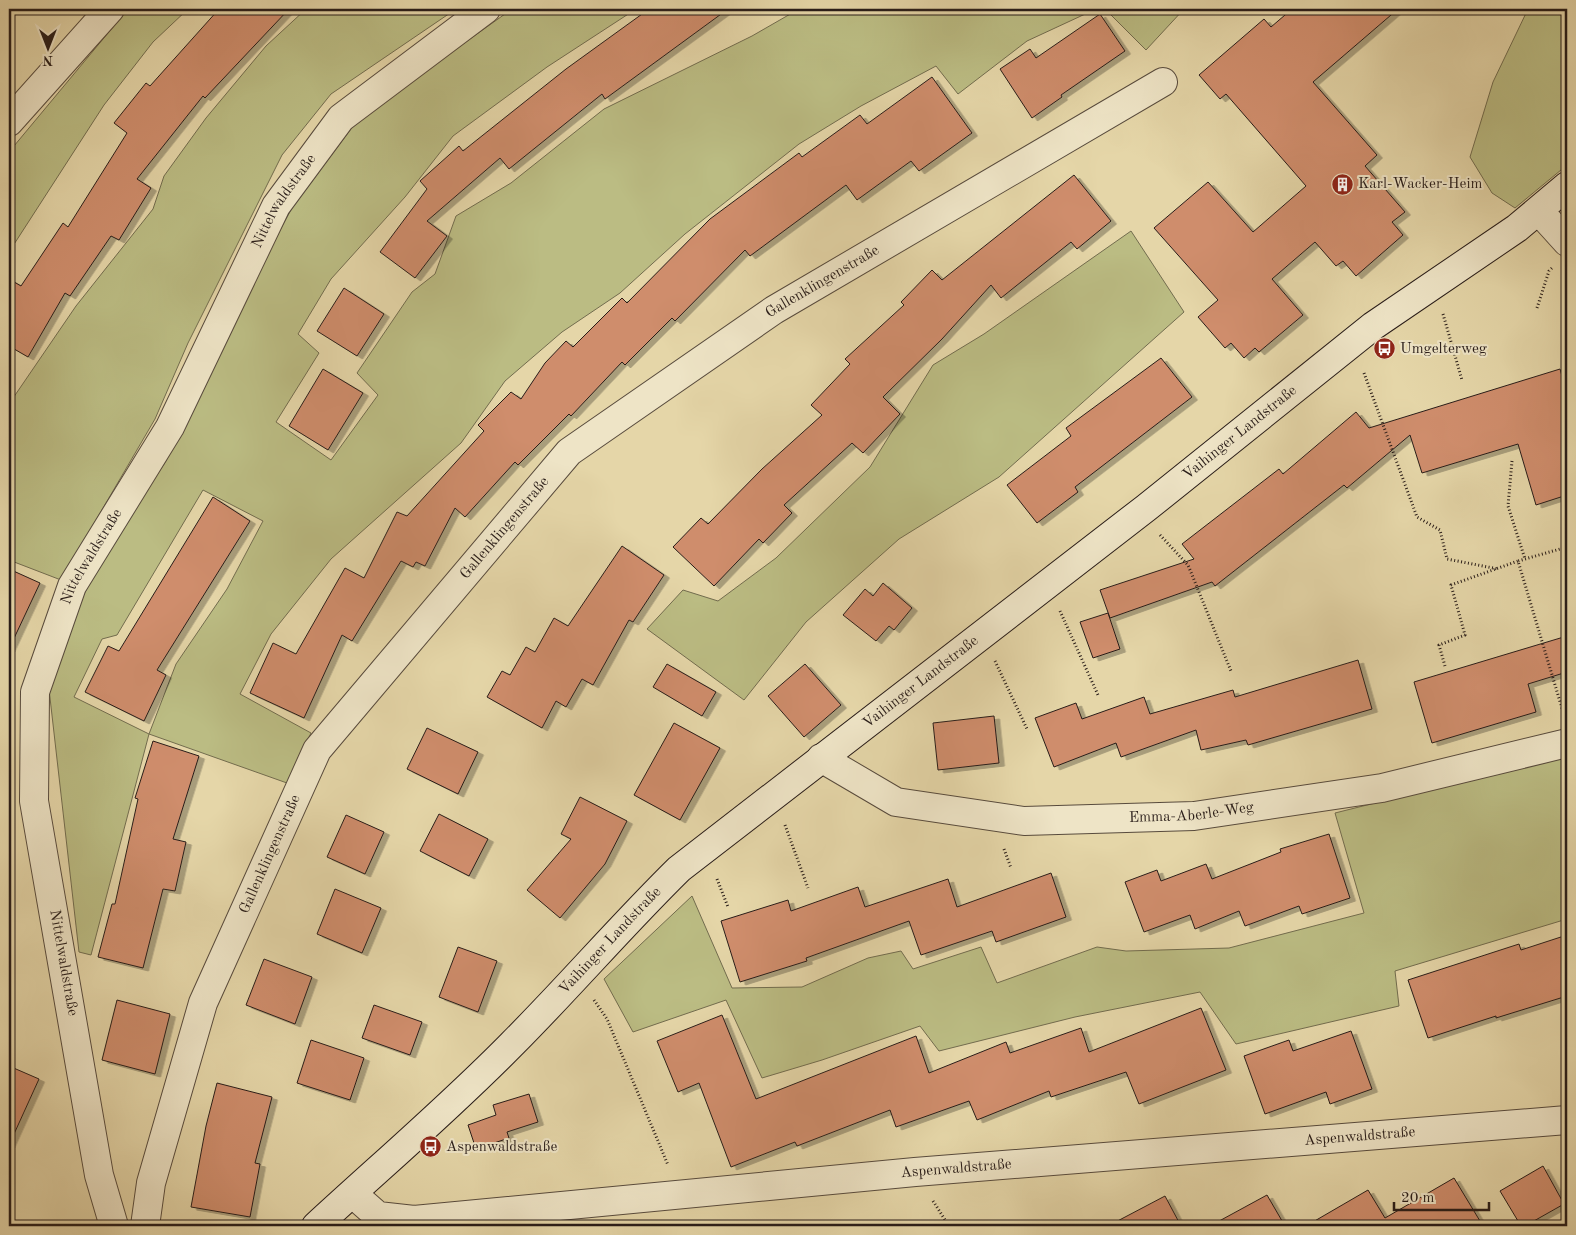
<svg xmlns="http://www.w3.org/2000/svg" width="1576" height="1235" font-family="'Old Standard TT',serif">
<defs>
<filter id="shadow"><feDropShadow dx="5.5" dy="3" stdDeviation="0" flood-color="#0004"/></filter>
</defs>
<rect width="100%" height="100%" fill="#e5d6a8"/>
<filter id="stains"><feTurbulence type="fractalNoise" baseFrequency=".004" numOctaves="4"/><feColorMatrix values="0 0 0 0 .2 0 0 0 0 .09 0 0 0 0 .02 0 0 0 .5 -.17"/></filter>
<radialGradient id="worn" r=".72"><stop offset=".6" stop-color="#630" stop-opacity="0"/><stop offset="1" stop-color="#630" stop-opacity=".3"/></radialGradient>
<path fill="#bbbc83" stroke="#726c4e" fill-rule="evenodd" d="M128 9H188L153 42 104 105 9 252V152Z
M306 9H456L331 94 282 155 188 343 155 419 61 580 9 560V404L76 306 153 209 164 176 206 118 266 46Z
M512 9H636L547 67 453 136 405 197 331 279 298 334 319 353 276 422 331 460 378 395 357 373 412 292 435 274 456 216 511 183 604 109 752 36 799 9H1096L1027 41 958 94 936 66 861 106 799 144 685 234 620 293 562 332 505 381 461 443 331 559 271 634 240 694 311 733 287 783 149 734 91 955 79 952 49 689 84 594 106 553 166 461 233 317 292 208 359 118ZM203 490 263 521 227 589 176 664 149 734 74 697 102 639 117 635Z
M1105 9H1184L1146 50Z
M1528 9H1567V165L1515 208 1492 193 1470 157 1493 82Z
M1131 231 1184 312 999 477 899 539 806 622 744 700 647 629 683 590 718 601 776 558 870 467 933 365 984 334Z
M1567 755V919L1395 971 1399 1006 1236 1044 1200 992 1075 1017 939 1051 920 1026 822 1060 762 1078 726 1000 633 1032 604 979 692 896 732 988 802 987 868 958 901 951 913 969 981 947 997 983 1097 947 1126 951 1229 948 1364 913 1335 813Z"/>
<path fill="#cf8d6c" stroke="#291d19" filter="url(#shadow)" d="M219 9H289L205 98 203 96 137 179 151 188 119 240 111 236 70 296 65 293 28 357 9 346V279L21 286 63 223 68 227 127 133 114 123 146 83 150 86Z
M649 9H728L605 99 602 94 509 169 500 158 427 221 447 236 415 278 380 252 427 189 420 181 459 146 463 151 566 69Z
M1292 9H1398L1313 82 1377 155 1365 166 1405 212 1392 222 1403 235 1356 276 1343 261 1336 266 1315 242 1272 279 1303 315 1259 352 1255 348 1244 358 1231 343 1225 348 1198 317 1218 300 1154 228 1208 182 1253 232 1306 186 1226 94 1220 99 1199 75 1264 19 1271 27Z
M1100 14 1125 51 1061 95 1062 97 1032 118 1000 69 1030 49 1036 58Z
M932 77 972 133 919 171 911 161 857 200 846 185 750 256 745 250 675 321 672 318 625 365 622 362 571 416 569 414 518 465 515 462 465 517 455 508 425 566 416 562 413 567 401 561 352 641 342 635 304 718 250 693 273 643 296 654 345 568 364 578 397 512 407 516 484 431 478 425 511 392 521 399 545 363 566 341 573 347 622 298 627 303 710 219 799 153 802 157 860 115 867 124Z
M1074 175 1111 221 1077 249 1071 242 1001 298 991 285 942 339 883 397 900 414 863 453 852 443 784 505 792 513 763 543 759 539 714 586 673 547 701 518 708 524 762 469 822 415 811 405 850 364 845 359 904 305 901 302 932 270 942 280Z
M344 288 384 314 357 356 317 331Z
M1161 358 1192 397 1075 487 1078 492 1037 523 1007 485 1071 436 1066 428Z
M323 369 363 393 328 450 289 426Z
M1560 369 1567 394V495L1536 505 1518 444 1422 473 1410 435 1347 488 1344 485 1215 586 1212 582 1110 618 1100 590 1194 559 1182 544 1279 469 1283 474 1356 412 1369 428Z
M213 497 250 521 157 670 166 675 144 721 85 692 108 646 119 651Z
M622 546 664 575 633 622 629 620 593 685 582 679 566 707 556 701 542 728 487 697 502 671 510 675 526 647 535 652 554 618 568 626Z
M9 569 40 583 9 649Z
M883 583 912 608 894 630 889 626 876 641 843 615 865 589 873 596Z
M1108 613 1120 649 1093 658 1080 622Z
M1567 636V672L1528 684 1536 712 1432 743 1414 682Z
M1358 660 1372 709 1248 745 1246 740 1201 750 1196 730 1121 757 1116 743 1054 767 1035 718 1076 703 1082 719 1144 697 1150 714 1233 690 1235 697Z
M667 664 716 692 702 716 653 687Z
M805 664 841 705 804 737 768 696Z
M994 716 999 763 938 770 933 723Z
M674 723 720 748 680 820 634 795Z
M427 728 478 752 458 794 407 769Z
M153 741 199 756 173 839 186 842 175 891 163 889 143 968 98 957 112 904H115L138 799 135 798Z
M580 797 627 821 605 864 560 918 527 890 571 839 561 834Z
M439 814 488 839 469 876 420 851Z
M346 815 384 832 365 874 327 857Z
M1329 834 1350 898 1302 914 1299 906 1245 926 1239 911 1195 929 1190 915 1144 932 1125 882 1157 870 1161 881 1206 864 1212 879 1281 852 1280 849Z
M1051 873 1066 917 996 942 992 931 921 955 909 921 806 958 807 961 740 982 721 921 788 900 791 911 858 887 865 907 948 879 957 907Z
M335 889 381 908 362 953 317 934Z
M1567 935V996L1496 1018V1016L1428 1038 1408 980 1519 944 1521 950Z
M458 947 497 961 478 1012 439 997Z
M264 959 312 977 295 1024 246 1005Z
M117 1000 170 1014 155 1074 102 1060Z
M374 1005 422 1022 410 1055 362 1038Z
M1201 1008 1226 1070 1139 1104 1126 1072 1051 1097 1049 1091 977 1120 969 1101 896 1127 890 1110 797 1146 795 1142 731 1167 699 1083 678 1092 657 1041 722 1015 756 1099 916 1036 929 1073 1006 1042 1010 1053 1081 1028 1089 1052Z
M1351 1031 1372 1089 1330 1104 1326 1092 1265 1114 1244 1056 1289 1040 1293 1051Z
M311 1040 364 1058 350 1100 297 1083Z
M9 1066 39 1079 9 1145Z
M217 1083 272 1097 255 1163 260 1164 250 1217 191 1207 206 1126Z
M529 1094 538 1122 507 1132 509 1138 476 1149 468 1125 496 1115 493 1105Z
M1543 1166 1564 1204 1525 1226H1521L1500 1191Z
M1454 1178 1483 1226H1306L1368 1190 1385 1218Z
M1267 1195 1285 1226H1210Z
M1165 1196 1181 1226H1108Z"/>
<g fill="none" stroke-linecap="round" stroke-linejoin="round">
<defs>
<g id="street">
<path d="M9 122 110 9"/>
<path d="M1539 211 1567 242"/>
<path id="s1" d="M821 758 896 802 1024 821 1194 816 1382 788 1567 743"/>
<path id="s2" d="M353 1194 378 1216 414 1220 915 1172 1567 1120"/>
<path id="s3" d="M114 1226 99 1175 34 801 35 692 72 586 170 427 276 206 341 118 486 9"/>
<path id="s4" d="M145 1226 151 1183 203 1003 317 750 569 452 774 310 1163 82"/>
</g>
<g id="secondary">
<path id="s5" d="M316 1226C381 1166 448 1109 511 1045 568 988 621 926 679 869L1146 508 1373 326 1517 228 1567 186"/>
</g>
</defs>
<use href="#street" stroke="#584b3d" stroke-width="30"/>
<use href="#secondary" stroke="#291d19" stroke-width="30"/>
<path stroke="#291d19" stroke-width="3" stroke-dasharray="1 2.5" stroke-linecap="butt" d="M1537 308 1549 271 1553 267
M1443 314 1462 380
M1364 373 1417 517 1440 530 1447 559 1498 569
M1512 461 1508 506 1525 559
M1160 535 1188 565 1231 671
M1060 611 1098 695
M995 661 1027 729
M1445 666 1439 645 1465 635 1451 585 1518 561
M1564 715 1518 561 1567 547
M785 825 808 888
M1004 849 1011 868
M717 879 728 907
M594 1000 607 1019 668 1165
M933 1201 949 1226"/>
<use href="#street" stroke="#eee4c6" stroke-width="28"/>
<use href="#secondary" stroke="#eee4c6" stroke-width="28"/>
</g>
<defs>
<symbol id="building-disc" viewBox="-11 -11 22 22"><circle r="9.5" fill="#8f2418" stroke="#eee4c6"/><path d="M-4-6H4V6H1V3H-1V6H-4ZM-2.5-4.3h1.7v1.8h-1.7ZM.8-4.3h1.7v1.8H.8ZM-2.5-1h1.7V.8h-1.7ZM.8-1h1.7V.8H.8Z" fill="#fff"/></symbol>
<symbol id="bus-disc" viewBox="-11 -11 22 22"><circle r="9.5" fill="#8f2418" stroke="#eee4c6"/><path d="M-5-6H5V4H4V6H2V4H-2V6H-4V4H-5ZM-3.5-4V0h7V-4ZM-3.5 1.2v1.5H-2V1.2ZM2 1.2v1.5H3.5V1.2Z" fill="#fff"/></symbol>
</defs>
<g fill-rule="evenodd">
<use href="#building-disc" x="1330" y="172" width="25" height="25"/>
<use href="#bus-disc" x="1372" y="336" width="25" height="25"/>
<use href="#bus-disc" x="418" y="1134" width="25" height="25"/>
</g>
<g text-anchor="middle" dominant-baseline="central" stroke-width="4" stroke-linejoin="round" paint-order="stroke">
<g font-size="15" fill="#291d19" stroke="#eee4c6" text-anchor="start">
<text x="1358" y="184">Karl-Wacker-Heim</text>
<text x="1400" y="349">Umgelterweg</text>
<text x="446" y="1147">Aspenwaldstraße</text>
</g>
<g font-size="15" fill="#291d19" stroke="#eee4c6">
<text stroke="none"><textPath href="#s3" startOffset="1094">Nittelwaldstraße</textPath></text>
<text stroke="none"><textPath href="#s4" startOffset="1204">Gallenklingenstraße</textPath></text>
<text stroke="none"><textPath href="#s5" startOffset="1220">Vaihinger Landstraße</textPath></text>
<text stroke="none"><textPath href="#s4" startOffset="799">Gallenklingenstraße</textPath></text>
<text stroke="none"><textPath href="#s3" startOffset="689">Nittelwaldstraße</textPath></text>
<text stroke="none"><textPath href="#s5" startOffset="815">Vaihinger Landstraße</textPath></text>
<text stroke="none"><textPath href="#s1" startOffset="384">Emma-Aberle-Weg</textPath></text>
<text stroke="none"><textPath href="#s4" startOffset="394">Gallenklingenstraße</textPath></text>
<text stroke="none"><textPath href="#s5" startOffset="410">Vaihinger Landstraße</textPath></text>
<text transform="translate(63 963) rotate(80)">Nittelwaldstraße</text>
<text stroke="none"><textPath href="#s2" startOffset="1019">Aspenwaldstraße</textPath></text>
<text stroke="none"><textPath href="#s2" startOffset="614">Aspenwaldstraße</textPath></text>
</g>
</g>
<rect width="1576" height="1235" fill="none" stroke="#e5d6a8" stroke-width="30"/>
<rect x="10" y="10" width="1556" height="1215" fill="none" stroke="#291d19" stroke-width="2.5"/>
<rect x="15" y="15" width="1546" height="1205" fill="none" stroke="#291d19"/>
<g transform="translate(48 48) rotate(180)" stroke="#eee4c6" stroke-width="4" paint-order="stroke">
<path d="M0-4L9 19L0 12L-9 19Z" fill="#291d19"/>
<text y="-8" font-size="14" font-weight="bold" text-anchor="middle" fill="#291d19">N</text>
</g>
<path d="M1394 1202v8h95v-8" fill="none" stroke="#291d19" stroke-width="2.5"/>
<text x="1401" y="1202" font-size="15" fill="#291d19" stroke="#eee4c6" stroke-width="4" paint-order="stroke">20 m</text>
<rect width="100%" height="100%" filter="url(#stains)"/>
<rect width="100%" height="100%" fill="url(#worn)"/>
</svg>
